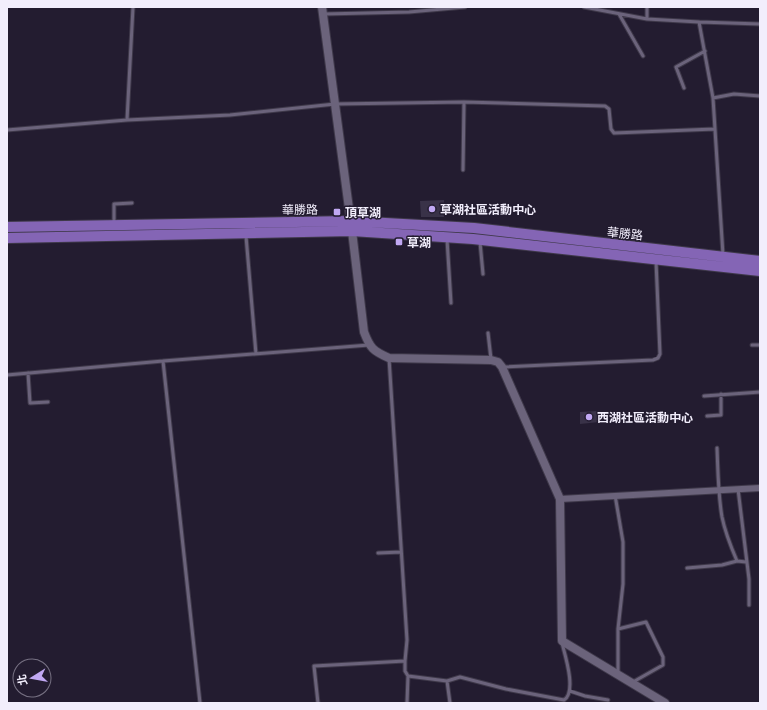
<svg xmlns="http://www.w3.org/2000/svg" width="767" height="710" font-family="Literata,'Noto Sans TC',serif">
<rect width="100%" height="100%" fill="#231c30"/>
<path fill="#393248" d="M444 200V217H421L420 201Z
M598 411 599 422 580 424V412Z"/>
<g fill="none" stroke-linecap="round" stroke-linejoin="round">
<defs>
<path id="service" d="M584 7 647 19 699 22 760 24
M647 7V19
M324 14 409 12 465 7
M619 14 643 56
M699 22 713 98 723 255
M684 88 676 67 705 51
M713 98 734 94 760 96
M127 120 133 7
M7 130 127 120 230 115 335 104 464 102 605 106 609 109 611 129 614 133 715 129
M463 170 464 102
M114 224V204L132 203
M246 236 256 354
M447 239 451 303
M480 242 483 274
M488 333 491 359
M752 345H760
M163 361 200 703
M503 367 653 360 658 358 660 354 656 261
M28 373 30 403 48 402
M7 375 163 361 369 345
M704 396 760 392
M707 416 721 415V394
M717 448C718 471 718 494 722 517 725 532 731 547 737 561L746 562
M738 489 749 579V605
M615 495 623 542V584L618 629V673
M378 553 401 552
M687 568 722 565 737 561
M618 629 646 622 663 657V665L633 682
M405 661V671L408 676 447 681 460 677 506 689 564 700C577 692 565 655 562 643
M447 681 450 703
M570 691 585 696 608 700
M318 703 314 666 405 661 407 640 389 358
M407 703 408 676"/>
<path id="minor" d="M560 499 760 488"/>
<path id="tertiary" d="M322 7 352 231 364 332C370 348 373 351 389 358L491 360 498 362 502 367 560 499 562 641 665 703"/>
<path id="primary" d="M7 227 350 221 474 228 760 261
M7 238 352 231 473 239 760 271"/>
</defs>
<use href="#service" stroke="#3f394a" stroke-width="5"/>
<use href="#minor" stroke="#3f394a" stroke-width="8"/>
<use href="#tertiary" stroke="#3f394a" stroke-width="10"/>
<use href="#primary" stroke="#3f394a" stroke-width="12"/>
<use href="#service" stroke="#6b637b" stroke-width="3"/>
<use href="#minor" stroke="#6b637b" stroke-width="6"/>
<use href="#tertiary" stroke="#6b637b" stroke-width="8"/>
<use href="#primary" stroke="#8465b5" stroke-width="10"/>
</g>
<g fill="#c1a8f3" stroke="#231c30" stroke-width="1.5">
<circle cx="432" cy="209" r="4"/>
<rect x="333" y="208" width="8" height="8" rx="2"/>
<rect x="395" y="238" width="8" height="8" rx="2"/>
<circle cx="589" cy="417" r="4"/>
</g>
<g text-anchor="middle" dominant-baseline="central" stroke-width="3" stroke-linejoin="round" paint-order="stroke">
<g font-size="12" fill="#f2eefc" stroke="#231c30">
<text transform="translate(300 209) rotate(-1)">華勝路</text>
<text transform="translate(625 233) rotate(6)">華勝路</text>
</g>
<g font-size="12" font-weight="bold" fill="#f2eefc" stroke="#231c30" text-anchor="start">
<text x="440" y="209">草湖社區活動中心</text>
<text x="345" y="212">頂草湖</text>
<text x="407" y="242">草湖</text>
<text x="597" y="417">西湖社區活動中心</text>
</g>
</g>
<rect width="767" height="710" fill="none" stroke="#f2eefc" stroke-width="16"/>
<g transform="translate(32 678) rotate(259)"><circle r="19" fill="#231c30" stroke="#767082"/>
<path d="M0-3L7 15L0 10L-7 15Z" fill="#c1a8f3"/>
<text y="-6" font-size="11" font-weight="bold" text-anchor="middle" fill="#f2eefc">北</text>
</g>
</svg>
